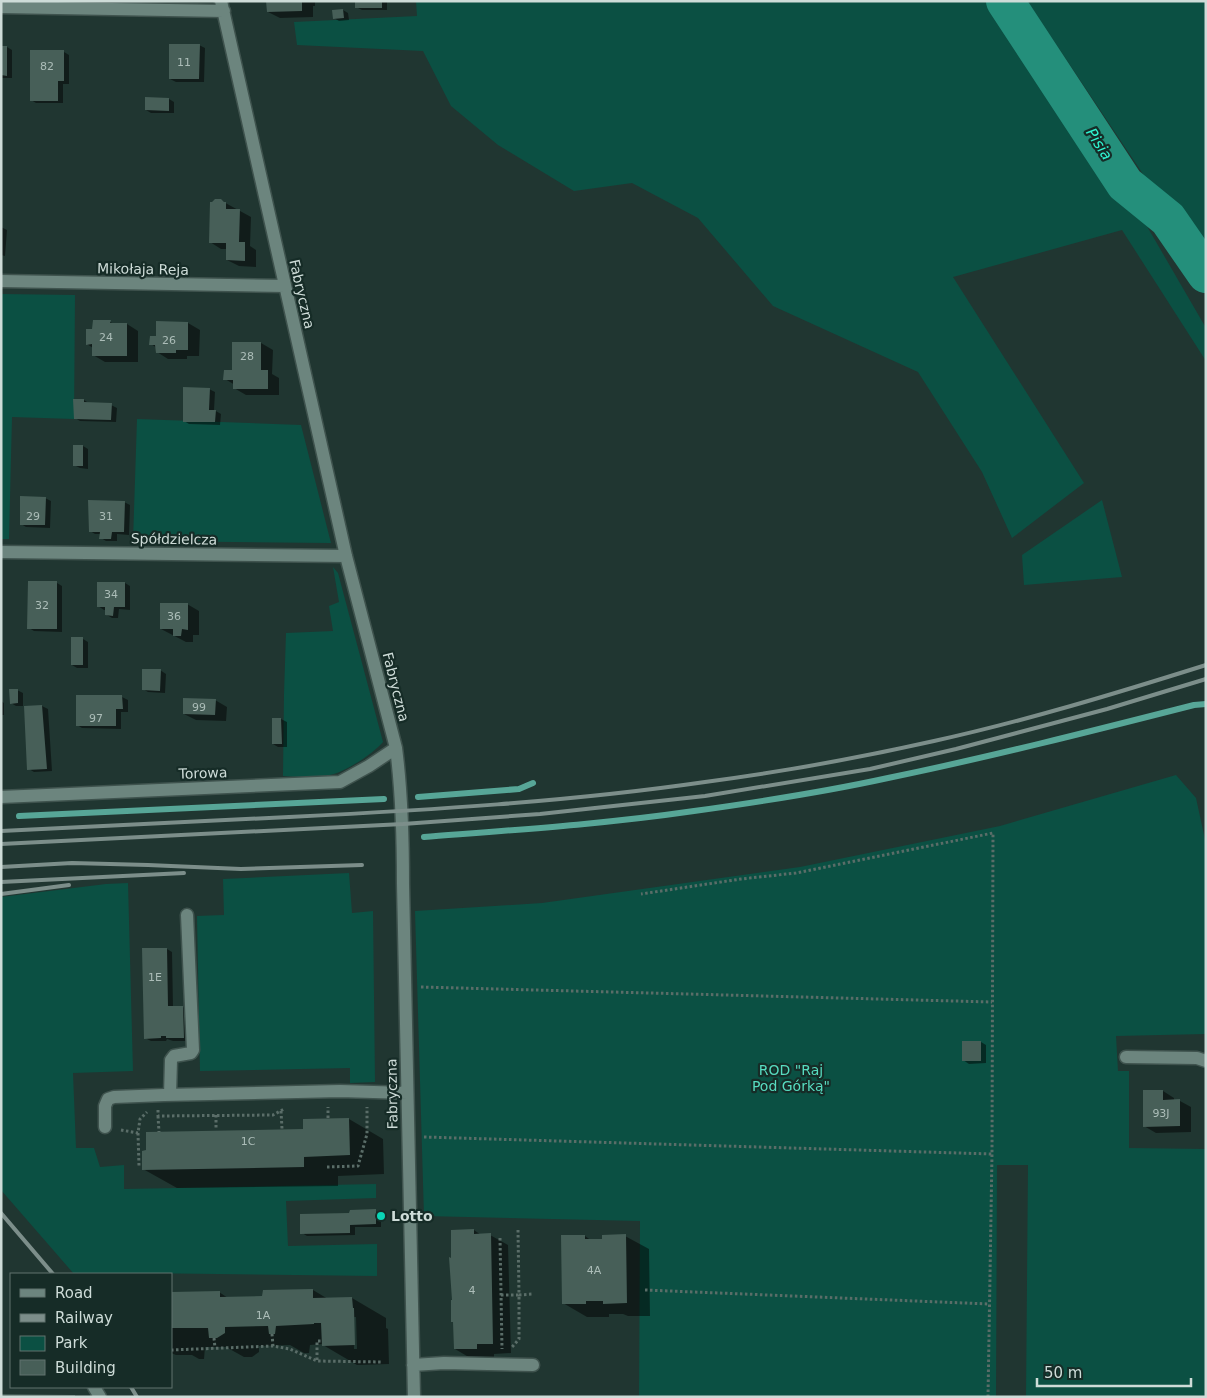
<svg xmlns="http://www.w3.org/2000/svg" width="1207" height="1398" font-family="'DejaVu Sans',sans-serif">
<rect width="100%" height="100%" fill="#203631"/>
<path fill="#0b5043" d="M416 1H988L1035 75 1119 192 1143 215 1148 228 1206 328V361L1122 230 953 277 1084 483 1012 538 982 472 918 372 773 306 698 218 632 183 574 191 498 145 451 106 423 51 297 45 294 22 417 16Z
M1027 1H1206V249L1151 186Z
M1 294 75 295 74 419 12 417 9 539H1Z
M137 419 301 425 331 543 133 541Z
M1102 500 1122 577 1024 585 1022 555Z
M333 567 338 573 383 742C373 754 345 772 330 775 315 778 299 777 283 776L284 694 286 633 333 631 329 606 339 602Z
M1176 775 1196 798 1206 844V1034L1116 1036 1118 1071H1129V1148L1206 1149V1397H1026L1028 1165H997L996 1397H639L640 1221 424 1216 415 911 542 903 800 867 1000 826Z
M349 873 352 913 373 911 375 1082 350 1083V1068L200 1071 197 916 224 915 223 879Z
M128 883 133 1071 73 1073 76 1148H94L100 1167 124 1165V1189L376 1184V1198L286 1201 288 1246 377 1244V1276L138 1273 74 1274 1 1190V897L106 884Z"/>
<path fill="#0007" fill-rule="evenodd" d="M267 1H315V6H313V17L280 18 268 12Z
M356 1H387V10H362L356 7Z
M343 10 348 13 349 20 339 21 334 18Z
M199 45 205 48 204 82H176L170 79Z
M1 47H7L12 50V78H1Z
M64 52 69 55V84H63V103H36L31 100Z
M146 98 169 99 174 102V113H151L146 110Z
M220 200 251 217 250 246 256 250V267L239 266 227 260V249H221L210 242Z
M1 227 7 230 5 256 1 255Z
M110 322 114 324H127L138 331V362H105L93 355V348L87 344Z
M188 323 200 330 199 356H187V359H168L157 352V348L151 344 157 337Z
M234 343H261L273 350 272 374 279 378V395H246L234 388 235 385 225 379 233 371Z
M209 389 215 392 214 410 221 414 220 425 189 424 184 421Z
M84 400 90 404 111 405 117 408 116 422 80 421 75 418V401Z
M83 446 88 449V469L80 468 74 465Z
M45 498 51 501 50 528 26 527 21 524Z
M124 502 130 505 129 535 117 534V541H106L101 538V534H95L90 531Z
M57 583 62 586V632L34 631 29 628Z
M125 583 130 586V610L119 609 118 618H112L107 615V610H104L98 606Z
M187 604 199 611V635H193V642H186L161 629Z
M83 639 88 642V668H77L72 665Z
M160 670 166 674 165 693 148 692 143 689Z
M17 690 23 693V706H16L11 703Z
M77 696 122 697 128 700V712H121V729L82 728 77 725Z
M215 700 227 707 226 721 196 720 184 714Z
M1 701 4 703V715H1Z
M42 706 48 709 52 771 34 772 29 769 25 707Z
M273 719H281L287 722V747H278L273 744Z
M167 949 172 952 173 1007H183L188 1010 189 1041H173L167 1039 166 1041H151L145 1038Z
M981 1042 986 1045V1063L969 1064 963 1060Z
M1163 1091 1174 1098V1101H1180L1191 1107V1132L1156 1133 1144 1126Z
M349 1119 383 1139 384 1174 338 1176V1186L177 1188 143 1169Z
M375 1211 381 1214V1227H355V1235L307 1236 302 1233 351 1214Z
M474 1230 481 1235H490L508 1245 511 1353 494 1354V1358L472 1359 455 1349 452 1259Z
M585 1236 592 1241 625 1236 649 1249 650 1316H628L623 1314H609V1317H587L563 1303Z
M313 1290 328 1299 352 1298 386 1318V1328L388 1329 389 1364 357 1365 323 1345V1344L310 1345 309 1353H304L290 1345 259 1346V1352L252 1357H244L226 1347H205L204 1359H199L192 1355H176L171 1353V1293L219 1292 228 1298 264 1297ZM353 1317H356L357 1349H354Z"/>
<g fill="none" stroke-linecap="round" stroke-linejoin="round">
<path stroke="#57a697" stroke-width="6" d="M418 797 519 789 533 783
M19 816 384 799
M424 837C514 830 605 824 694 811 759 802 824 792 888 778 990 757 1092 731 1194 705L1206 704"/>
<path stroke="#248f7b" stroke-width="38" d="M1005 1 1125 184 1168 219 1206 274"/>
</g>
<path fill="#475f58" d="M266 1H302V11L267 12Z
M355 1H382V8H355Z
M343 9 344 18 333 19 332 10Z
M169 44H200L199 79H169Z
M1 46H7V76L1 75Z
M30 50H64V81H58V101H30Z
M145 97 169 98V111L145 110Z
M215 199H221L224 202H226V209H240L239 242H245V261L226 260V243H209L210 202H212Z
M93 320H111L110 323H127V356H92V344L86 345V329H92Z
M156 321 188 322V350H176V353H156L155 345H149L150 336H156Z
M232 342H261V370H268V389H233V380H223L224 370H232Z
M183 387 210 388 209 410H216L215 422H183Z
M73 399H84V402L112 403 111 420 74 419Z
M73 445H83V466H73Z
M20 496 46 497 45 525H20Z
M88 500 125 501 124 532H112L111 539H99L100 532H89Z
M28 581H57V629H27Z
M97 582H125V607H114L113 616 105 615V607H97Z
M160 603H188V630L182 629 181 636H173V629H160Z
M71 637H83V665H71Z
M142 669H161L160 691 142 690Z
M9 689H18V703L10 704Z
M76 695H122L123 709H116V726H76Z
M183 698 216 699 215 715 183 714Z
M42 705 47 769 27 770 24 706Z
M272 718H281L282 744H272Z
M142 948H167L168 1006H183L184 1038H166V1036H161V1038L144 1039Z
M962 1041H981V1061H962Z
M1143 1090H1163V1100L1180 1099V1126L1143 1127Z
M349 1118 350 1155 304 1157V1167L142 1170V1151L146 1150V1132L303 1129V1119Z
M376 1209V1224L350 1225V1233L300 1234V1214L349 1213 350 1210Z
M474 1229V1234L491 1233 493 1344H477V1349H454L453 1322H451V1300H452L449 1257 451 1258V1230Z
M626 1234 627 1303 603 1304V1301H586V1304H562L561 1235H585V1239H602V1235Z
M313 1289V1298L352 1297 353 1308H354L355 1345 322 1346 321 1323H314V1324L276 1326 275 1334H269L268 1326 225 1327V1333L217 1338H209L208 1328H171V1292L220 1291V1297L262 1296 263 1290Z
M1 1394 75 1395V1397H1Z"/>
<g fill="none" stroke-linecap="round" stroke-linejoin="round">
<defs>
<path id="minor" d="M221 1 346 556 396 748C402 794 403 838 403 884L414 1397
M1 7 224 11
M1 281 285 286
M1 552 346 556
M1 797 340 782 369 766 396 748
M1126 1057 1197 1058 1206 1061
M170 1095 171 1060 174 1056 191 1053 193 1050 187 915
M105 1127V1106L108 1099 114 1097 164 1095 340 1091 407 1093
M413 1365 444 1363 533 1365
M94 1387 100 1397"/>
</defs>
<use href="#minor" stroke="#3f534e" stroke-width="15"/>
<path stroke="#5a6d68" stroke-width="3" stroke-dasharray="2.5 2.5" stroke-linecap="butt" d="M421 987 992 1002
M158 1110V1116L273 1115 284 1109
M281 1111 282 1129
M216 1115V1130
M158 1116 159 1132
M328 1118V1107
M121 1130 138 1133 140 1119 147 1112
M138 1133 139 1166
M424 1137 992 1154 993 833 796 873 741 879 641 894
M327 1167 358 1166 367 1134V1107
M518 1230 519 1295 533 1294
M500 1238 502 1349
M645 1290 989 1304
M501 1295H519V1339L513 1346 511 1348
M272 1334 273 1346
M214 1338 215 1348
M171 1350 273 1346 290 1349 317 1361 382 1362
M317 1360V1341H322
M988 1397 992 1154"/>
<use href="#minor" stroke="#6c857e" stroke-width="12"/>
<path stroke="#7c8e8a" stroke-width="4" d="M1 831C97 827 193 822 289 817 428 810 567 802 705 782 782 772 858 758 934 741 1025 721 1117 693 1206 665
M1 844 403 824 540 814 705 796 870 769 956 749 1107 709 1206 679
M1 867 72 863 148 865 241 869 362 865
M1 882 184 873
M1 894 69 885
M1 1213 53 1274
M131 1387 137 1397"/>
</g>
<circle fill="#0ad5b5" stroke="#162c27" stroke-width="2" cx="381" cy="1216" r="5"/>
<g text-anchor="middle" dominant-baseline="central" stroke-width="4.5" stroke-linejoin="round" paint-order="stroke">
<g font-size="11" fill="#acbdb8">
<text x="184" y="62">11</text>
<text x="47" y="66">82</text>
<text x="106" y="337">24</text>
<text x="169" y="340">26</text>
<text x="247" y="356">28</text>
<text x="33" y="516">29</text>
<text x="106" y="516">31</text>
<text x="111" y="594">34</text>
<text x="42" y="605">32</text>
<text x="174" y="616">36</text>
<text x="199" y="707">99</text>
<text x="96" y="718">97</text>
<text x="155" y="977">1E</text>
<text x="1161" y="1113">93J</text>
<text x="248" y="1141">1C</text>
<text x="594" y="1270">4A</text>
<text x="472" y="1290">4</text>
<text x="263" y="1315">1A</text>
</g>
<g font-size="14" fill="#cedcd8" stroke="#162c27">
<text transform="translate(143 269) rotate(1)">Mikołaja Reja</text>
<text transform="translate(302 294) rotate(77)">Fabryczna</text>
<text transform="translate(174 539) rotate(1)">Spółdzielcza</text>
<text transform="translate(396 687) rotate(76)">Fabryczna</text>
<text transform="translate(203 773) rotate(-2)">Torowa</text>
<text transform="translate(392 1094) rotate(-91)">Fabryczna</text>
</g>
<g font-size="14" fill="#57dcc0" stroke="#162c27">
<text x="791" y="1070">ROD "Raj<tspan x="791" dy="16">Pod Górką"</tspan></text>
</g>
<g font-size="14" font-weight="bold" fill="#cedcd8" stroke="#162c27" text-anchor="start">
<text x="391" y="1216">Lotto</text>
</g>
<g font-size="15" font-style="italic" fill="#2ff4d1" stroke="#162c27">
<text transform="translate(1099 144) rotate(57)">Pisia</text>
</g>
</g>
<rect width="1207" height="1398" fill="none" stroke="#cedcd8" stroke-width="5"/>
<rect x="10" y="1273" width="162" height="115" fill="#162c27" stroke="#60726e"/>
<rect x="20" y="1289" width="25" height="8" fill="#6c857e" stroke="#60726e"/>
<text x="55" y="1298" font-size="15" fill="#cedcd8">Road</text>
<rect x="20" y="1314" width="25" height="8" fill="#7c8e8a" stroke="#60726e"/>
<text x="55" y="1323" font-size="15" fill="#cedcd8">Railway</text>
<rect x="20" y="1336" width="25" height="15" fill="#0b5043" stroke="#60726e"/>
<text x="55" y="1348" font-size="15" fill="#cedcd8">Park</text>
<rect x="20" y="1360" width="25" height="15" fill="#475f58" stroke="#60726e"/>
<text x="55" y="1373" font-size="15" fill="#cedcd8">Building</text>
<path d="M1037 1378v8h154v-8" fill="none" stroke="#cedcd8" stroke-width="2.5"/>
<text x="1044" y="1378" font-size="15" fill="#cedcd8" stroke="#162c27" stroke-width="4" paint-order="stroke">50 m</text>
</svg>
